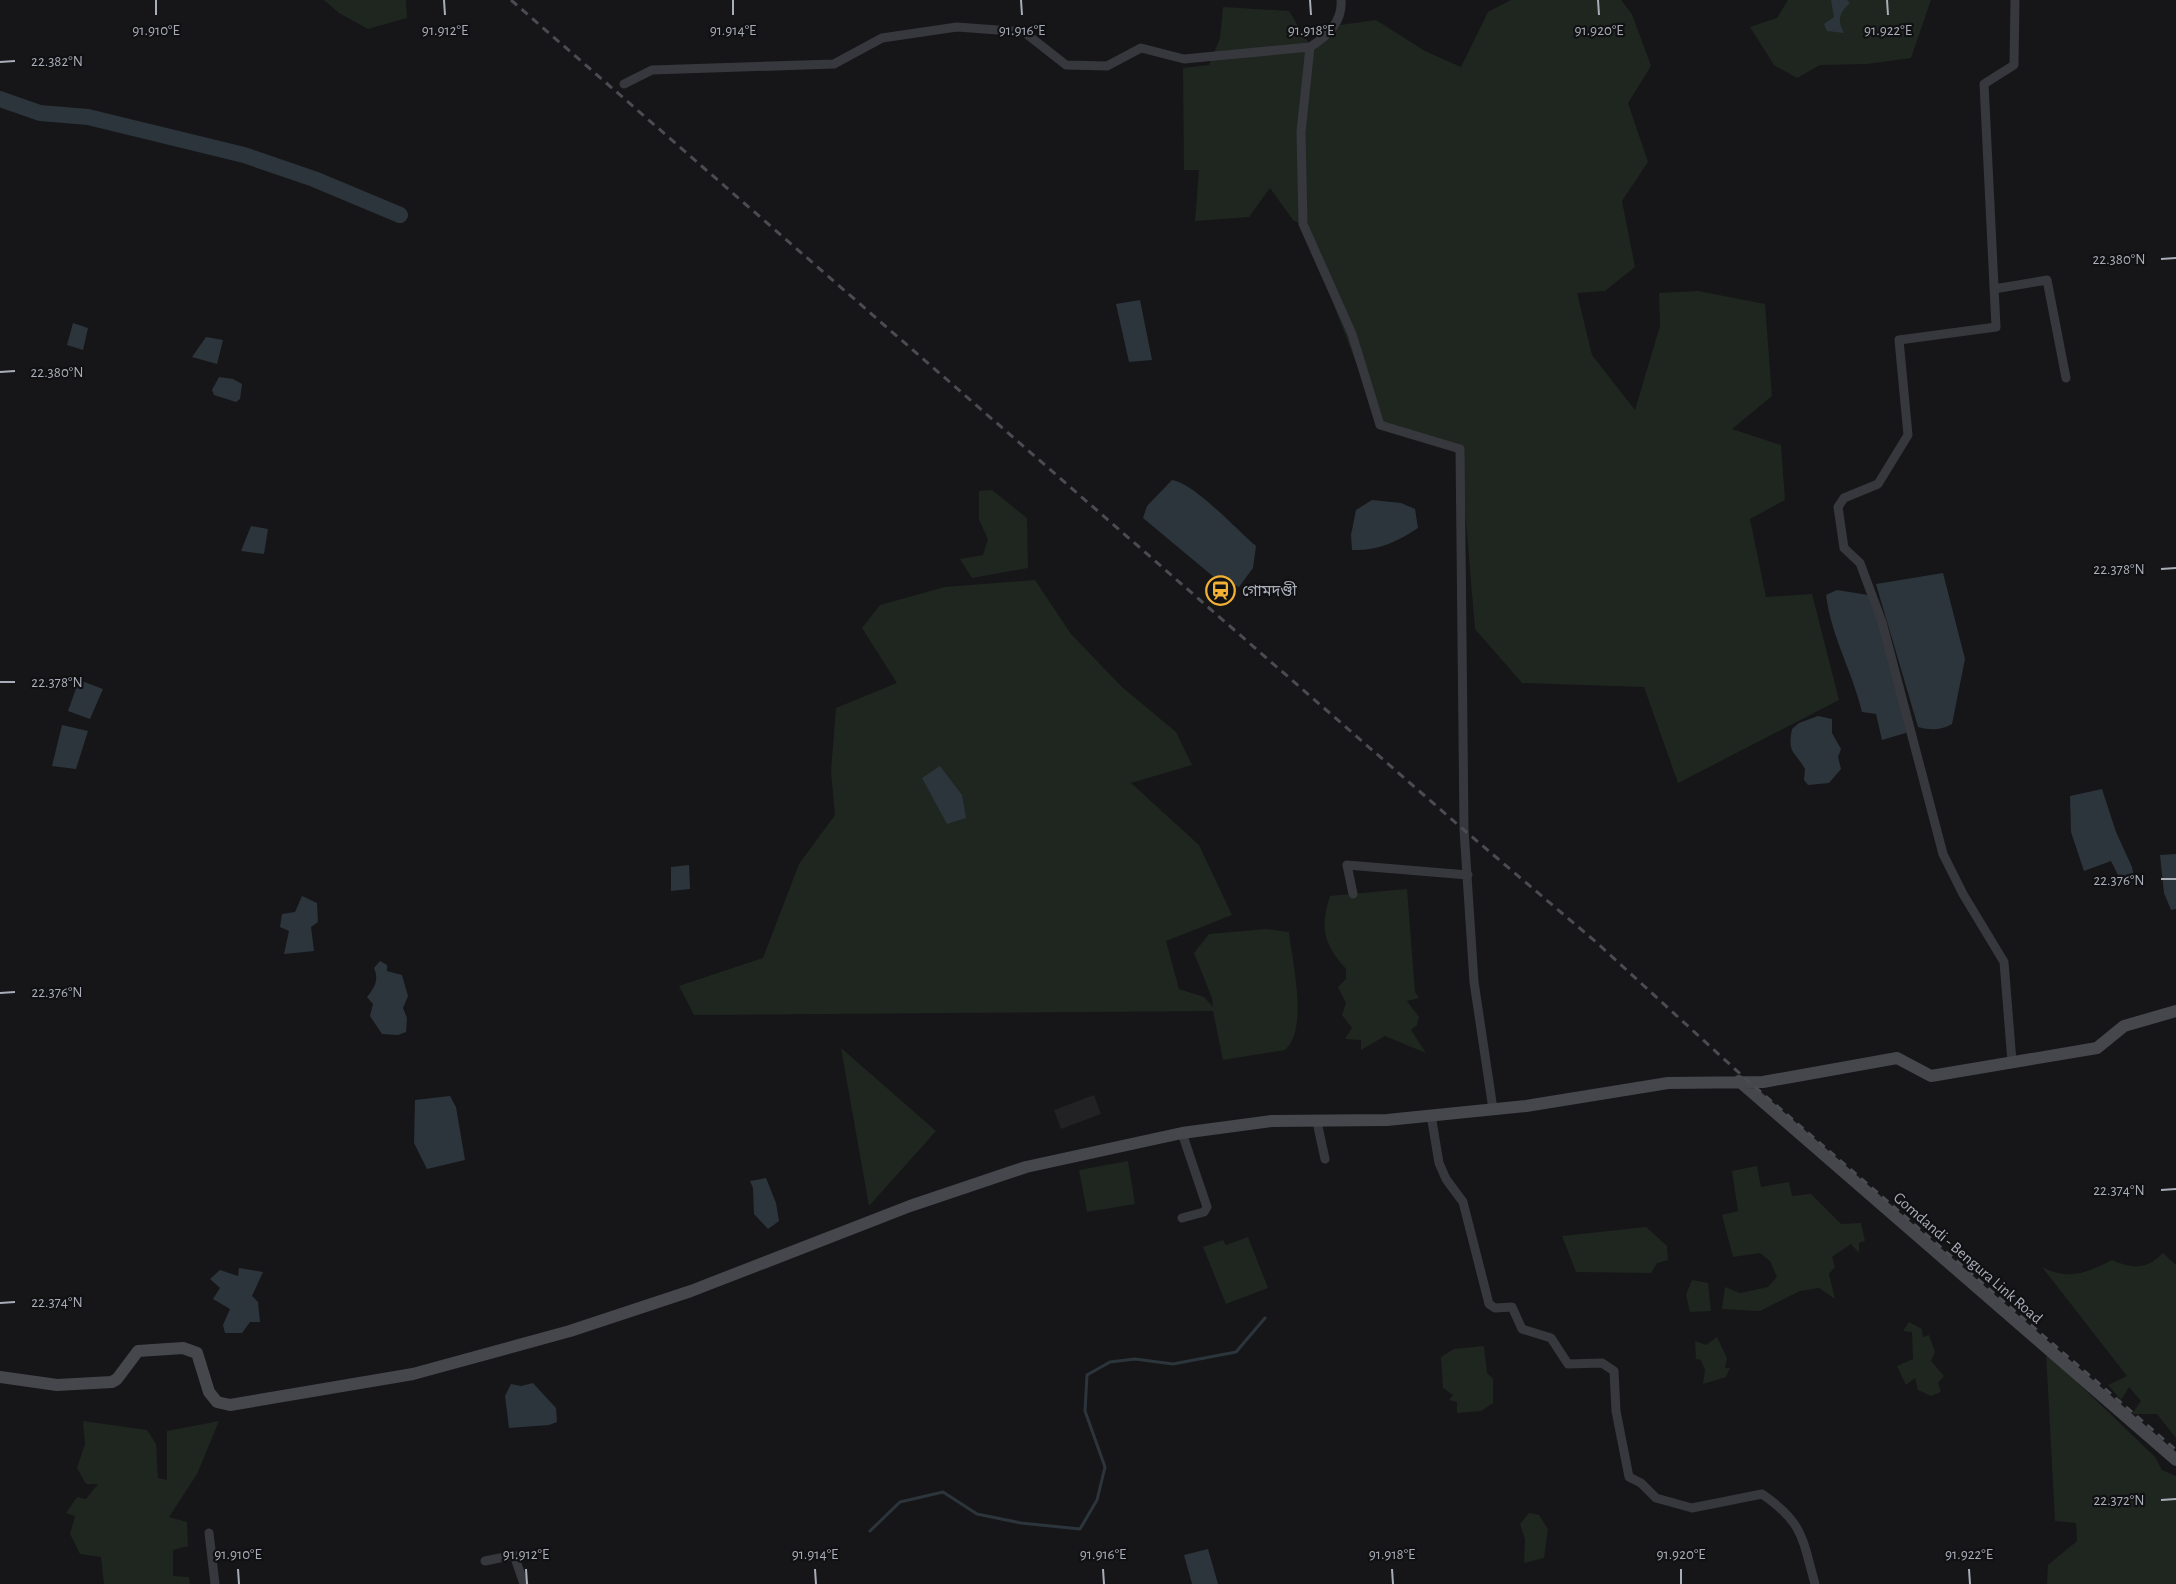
<svg xmlns="http://www.w3.org/2000/svg" width="2176" height="1584" font-family="'Alegreya Sans','Noto Sans Bengali',sans-serif">
<rect width="100%" height="100%" fill="#161618"/>
<path fill="#222225" d="M1094 1095 1101 1114 1061 1129 1054 1110Z"/>
<path fill="#1e261f" d="M324 0H406L407 18 368 29 339 13Z
M1511 0H1621L1632 14 1651 66 1628 103 1648 162 1622 201 1635 267 1605 291 1577 293 1592 355 1635 410 1660 326 1659 293 1698 291 1765 304 1772 396 1732 429 1781 445 1785 500 1750 519 1766 597 1812 594 1839 700 1678 783 1644 687 1522 683 1475 629 1460 449 1380 425 1303 225 1293 220 1270 188 1249 217 1195 221 1199 170H1184L1183 68 1209 65 1220 38 1223 7 1289 11 1311 47 1333 26 1376 20 1425 51 1461 67 1488 12Z
M1788 0H1931L1911 58 1867 64 1820 65 1797 78 1774 65 1750 27 1777 18Z
M992 490 1027 518 1028 568 972 578 960 559 983 555 988 539 979 520V491Z
M1035 580 1071 634 1122 687 1176 732 1192 765 1131 783 1199 845 1232 915 1166 941 1179 989 1204 997 1213 1007 1212 998 1194 953 1209 934 1266 929 1289 932C1292 961 1309 1029 1285 1050L1223 1060 1213 1011 694 1015 679 986 763 958 799 864 835 815 831 771 836 708 897 683 862 628 880 605 945 587Z
M1407 889 1415 992 1419 998 1407 1001 1419 1017 1417 1025 1411 1030 1426 1053 1385 1036 1361 1050V1040L1345 1039 1352 1028 1342 1015 1346 1003 1338 987 1346 979V969C1323 943 1320 928 1330 896Z
M841 1048 936 1131 869 1206Z
M1128 1161 1135 1204 1087 1212 1079 1170Z
M1757 1166 1761 1187 1789 1182 1792 1196 1811 1194 1841 1224 1861 1223 1865 1241 1859 1243V1253L1851 1244 1832 1257 1835 1267 1829 1274 1835 1299 1819 1288 1800 1291 1760 1311 1722 1309 1725 1287 1740 1293 1768 1287 1777 1277 1770 1261 1760 1253 1733 1257 1722 1215 1738 1211 1732 1171Z
M1646 1227 1667 1246 1668 1260 1657 1263 1651 1273 1576 1272 1562 1236Z
M1248 1237 1268 1288 1226 1304 1203 1247 1223 1240 1226 1245Z
M2163 1253 2176 1265V1438L2157 1414H2132L2141 1401 2129 1387 2121 1400 2108 1385 2127 1376 2042 1267C2069 1281 2086 1273 2112 1260 2133 1269 2146 1270 2163 1253Z
M1692 1280 1708 1283 1711 1311 1690 1312 1686 1295Z
M1909 1322 1922 1329 1923 1337 1929 1335 1935 1352 1931 1361 1944 1376 1938 1383 1941 1392 1931 1396 1918 1390 1915 1378 1906 1385 1897 1366 1913 1359 1912 1332 1903 1331Z
M1717 1337 1727 1358 1725 1368H1730L1726 1377 1703 1384 1705 1370 1701 1360 1696 1359 1695 1341 1706 1345Z
M1484 1346 1487 1373 1493 1379V1403L1481 1411 1457 1413V1402L1449 1400 1453 1395 1443 1388 1441 1357 1454 1349Z
M2046 1352 2155 1457 2162 1470 2176 1476V1584H2047L2048 1565 2077 1541 2076 1523 2055 1521Z
M83 1421 147 1430 156 1444 158 1478 167 1480V1431L219 1421 197 1474 169 1517 187 1522 188 1546 173 1550V1576L189 1577 190 1584H104L101 1557 80 1554 70 1534 75 1516 66 1513 77 1497 86 1499 98 1484H86L77 1468 85 1444Z
M1529 1513 1539 1515 1548 1529 1544 1558 1524 1563 1525 1539 1520 1524Z"/>
<path fill="#2c353c" d="M1831 0H1847L1850 3C1839 13 1837 20 1844 33L1827 31 1824 24 1834 17Z
M1140 300 1152 360 1129 362 1116 304Z
M73 323 88 328 83 350 67 345Z
M206 337 223 340 217 364 192 357Z
M219 377 233 379 242 384 240 399 236 402 214 395 212 390Z
M1172 480C1194 483 1237 530 1256 546L1253 568 1239 587 1215 578 1143 518 1147 506Z
M1372 500 1401 503 1415 509 1418 528C1397 542 1378 551 1352 550L1351 535 1356 510Z
M251 526 268 529 264 554 241 551Z
M1943 573 1965 659 1952 724C1940 731 1930 730 1918 727L1876 584Z
M1837 590 1868 595 1886 641 1909 732 1882 740 1876 714 1862 712C1852 670 1832 639 1826 595Z
M79 680 103 689 90 719 68 711Z
M1818 716 1832 719V733L1841 749 1838 757 1841 769 1829 783 1808 785 1804 780 1805 769C1795 751 1787 754 1792 729L1799 723Z
M62 725 88 731 76 769 52 766Z
M940 766 962 795 966 818 947 824 922 778Z
M2102 789 2116 832 2132 867 2134 878 2119 877 2111 861 2084 871 2071 832 2070 796Z
M2176 854V909L2171 910 2164 893 2160 855Z
M689 865 690 889 671 891V867Z
M302 896 317 903 318 922 311 927 314 951 284 954 289 931 280 927 282 914 295 912Z
M380 961 387 965V971L402 975 408 996 403 1008 407 1018 406 1032 398 1035 382 1034 370 1016 373 1004 367 997C375 987 379 980 374 968Z
M450 1096 456 1107 465 1160 427 1169 414 1143 415 1100Z
M766 1178 776 1203 779 1221 768 1229 754 1214 753 1188 750 1181Z
M239 1268 263 1272 252 1296 258 1302 260 1322H250L242 1333H225L223 1325 230 1309 213 1299 220 1288 210 1279 220 1270 238 1276Z
M533 1383 556 1408 557 1422 549 1425 509 1428 505 1396 511 1384 521 1386Z
M1208 1549 1218 1584H1192L1184 1555Z"/>
<g fill="none" stroke-linecap="round" stroke-linejoin="round">
<path stroke="#2c353c" stroke-width="3" d="M870 1531 900 1502 943 1492 977 1514 1021 1523 1080 1529 1097 1500 1105 1467 1085 1411 1087 1375 1110 1362 1135 1359 1173 1364 1236 1352 1265 1318"/>
<path stroke="#2c353c" stroke-width="16" d="M0 99 40 113 88 117 244 155 314 179 400 215"/>
<path stroke="#37383d" stroke-width="9" d="M1341 0C1343 21 1326 37 1310 47L1301 132 1303 224 1352 334 1380 425 1460 449 1464 830 1474 982 1493 1109
M624 84 652 70 834 64 882 38 957 27 1024 32 1066 65 1107 66 1141 48 1184 59 1310 47
M1994 289 2047 280 2066 378
M1353 894 1347 865 1468 875
M2012 1062 2004 962 1963 894 1943 854 1882 622 1860 563 1844 548 1838 507 1844 498 1878 484 1908 435 1899 340 1996 327 1984 84 2014 65 2015 0
M1431 1115 1439 1163 1446 1179 1463 1202 1489 1304 1495 1308 1512 1307 1522 1329 1551 1338 1568 1364 1602 1363 1614 1371 1616 1411 1629 1477 1641 1483 1656 1498 1692 1508 1762 1494C1804 1523 1802 1538 1815 1584
M1317 1122 1325 1159
M1182 1133 1207 1207 1204 1212 1182 1218
M209 1533 215 1584
M485 1561 514 1555 524 1584"/>
<path stroke="#45474d" stroke-width="12" d="M1739 1081 2176 1460
M0 1377 57 1385 112 1382 117 1379 138 1351 183 1348 197 1353 209 1392 217 1402 230 1405 413 1374 570 1331 691 1291 910 1206 1026 1167 1182 1133 1272 1121 1387 1120 1526 1106 1668 1083 1763 1082 1897 1058 1931 1076 2097 1048 2124 1026 2176 1011"/>
<path stroke="#4a4c52" stroke-width="3" stroke-dasharray="8 6" stroke-linecap="butt" d="M511 0 1464 830 1596 942 1748 1081 2176 1450"/>
</g>
<path fill="none" stroke="#a8adb8" stroke-width="2" d="M156 0V15M444 0 445 15M733 0V15M1021 0 1022 15M1310 0 1311 15M1598 0 1599 15M1887 0 1888 15M0 62 15 61M2161 259 2176 258M0 372 15 371M2161 569 2176 568M0 682H15M2161 879H2176M0 993 15 992M2161 1190 2176 1189M0 1303 15 1302M2161 1500 2176 1499M238 1569 239 1584M526 1569 527 1584M815 1569 816 1584M1103 1569 1104 1584M1392 1569 1393 1584M1681 1569V1584M1969 1569 1970 1584"/>
<defs>
<symbol id="station-ring" viewBox="-11 -11 22 22"><circle r="9.5" fill="#111113" stroke="#f2b134" stroke-width="1.5"/><path d="M-3-6H3Q5-6 5-4V2Q5 4 3 4L4.5 6H3L1.5 4h-3L-3 6H-4.5L-3 4Q-5 4-5 2V-4Q-5-6-3-6ZM-3.5-4v3h7v-3ZM-3.5 1v1.5H-2V1ZM2 1v1.5H3.5V1Z" fill="#f2b134"/></symbol>
</defs>
<g fill-rule="evenodd">
<use href="#station-ring" x="1204" y="574" width="33" height="33"/>
</g>
<g text-anchor="middle" dominant-baseline="central" stroke-width="4.5" stroke-linejoin="round" paint-order="stroke">
<g font-size="16" fill="#a8adb8" stroke="#111113" text-anchor="start">
<text x="1242" y="591">গোমদণ্ডী</text>
</g>
<g font-size="16" fill="#a8adb8" stroke="#111113">
<text transform="translate(1968 1258) rotate(41)">Gomdandi - Bengura Link Road</text>
</g>
</g>
<g font-size="15" text-anchor="middle" fill="#a8adb8" stroke="#111113" stroke-width="4.5" stroke-linejoin="round" paint-order="stroke">
<text x="156" y="35">91.910°E</text>
<text x="445" y="35">91.912°E</text>
<text x="733" y="35">91.914°E</text>
<text x="1022" y="35">91.916°E</text>
<text x="1311" y="35">91.918°E</text>
<text x="1599" y="35">91.920°E</text>
<text x="1888" y="35">91.922°E</text>
<text x="57" y="66">22.382°N</text>
<text x="2119" y="264">22.380°N</text>
<text x="57" y="377">22.380°N</text>
<text x="2119" y="574">22.378°N</text>
<text x="57" y="687">22.378°N</text>
<text x="2119" y="885">22.376°N</text>
<text x="57" y="997">22.376°N</text>
<text x="2119" y="1195">22.374°N</text>
<text x="57" y="1307">22.374°N</text>
<text x="2119" y="1505">22.372°N</text>
<text x="238" y="1559">91.910°E</text>
<text x="526" y="1559">91.912°E</text>
<text x="815" y="1559">91.914°E</text>
<text x="1103" y="1559">91.916°E</text>
<text x="1392" y="1559">91.918°E</text>
<text x="1681" y="1559">91.920°E</text>
<text x="1969" y="1559">91.922°E</text>
</g>
</svg>
